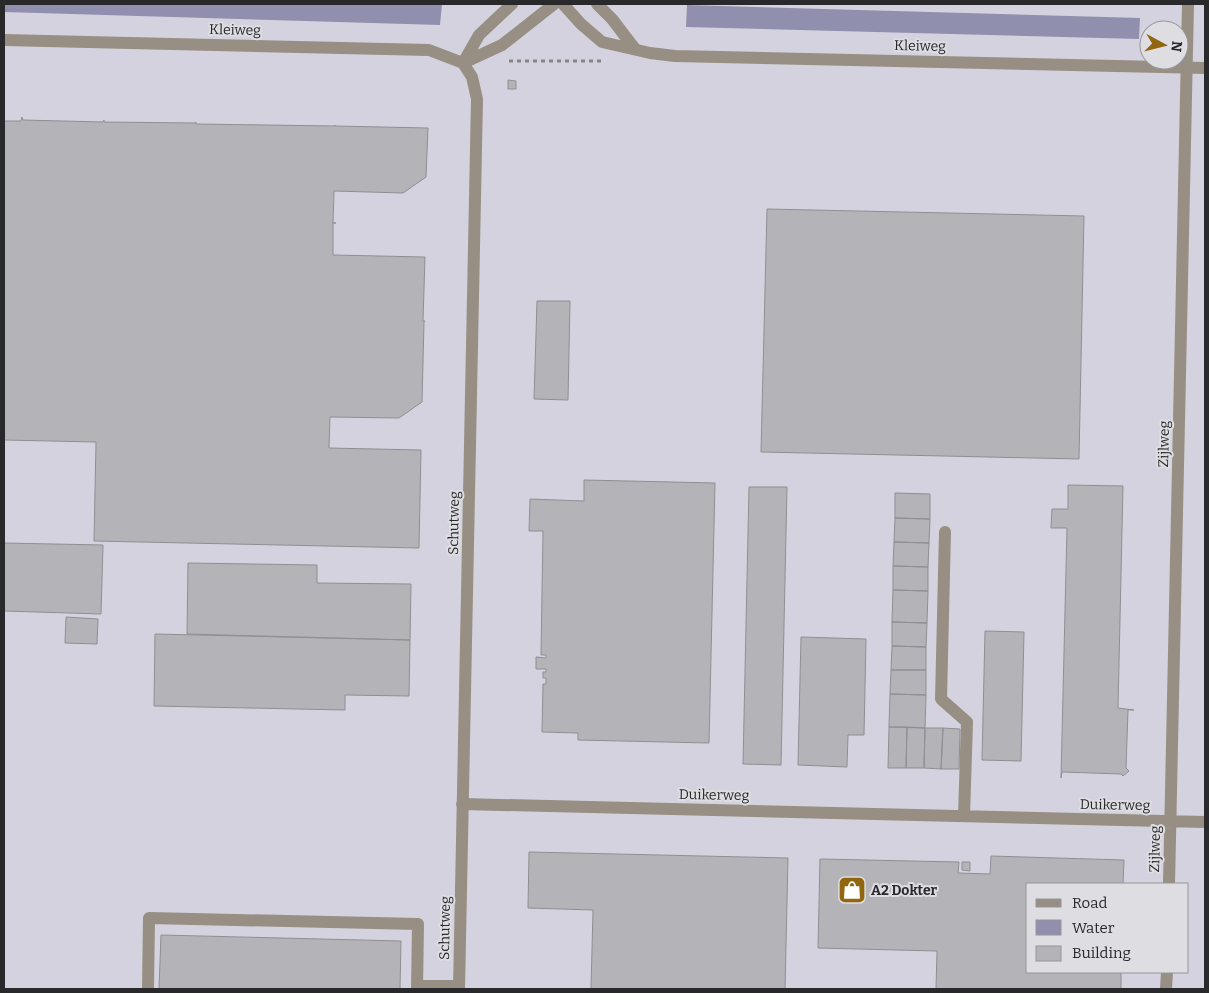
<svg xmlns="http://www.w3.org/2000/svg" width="1209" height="993" font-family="Bitter,serif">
<rect width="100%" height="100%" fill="#dedde2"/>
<path fill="#d3d2de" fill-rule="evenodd" d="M4 4H1205V989H4ZM1149 30H1179V60H1149ZM1028 884H1188V972H1028Z"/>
<path fill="#918fae" d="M4 4H442L440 25 4 12Z
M687 5 1140 18 1139 39 686 27Z"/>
<path fill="#b4b4b8" stroke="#8f8f93" d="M508 80 516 81V89H508Z
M22 117 23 120 103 122 104 120V122L195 123 196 122V124L334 126 335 125V126L428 128 426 177 403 193 334 191 333 223H336H333V255L425 257 423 321H425L424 322 422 402 399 418 330 417 329 448 421 450 419 548 94 541 96 442 4 440V121H21Z
M767 209 1084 216 1079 459 761 452Z
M537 301H570L568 400 534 399Z
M584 480 715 483 709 743 578 740V733L542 732 543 684H546V678H543V672H546V669H536V657L546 658V655H541L543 531H529L530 499 584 501Z
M1068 485 1123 486 1118 708 1134 710H1128L1126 768 1129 771 1123 776 1121 774 1062 772 1061 778 1067 528H1051L1052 509H1068Z
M749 487H787L781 765 743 764Z
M895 493 930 494V519L895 518Z
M895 518 930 519 929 543 894 542Z
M894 542 929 543 928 567 893 566Z
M4 543 103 545 101 614 4 611Z
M188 563 317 565V583L411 584 410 640 187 634Z
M893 566 928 567V591L893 590Z
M893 590 928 591 927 623 892 622Z
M66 617 98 619 97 644 65 643Z
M892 622 927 623 926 647 892 646Z
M985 631 1024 632 1021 761 982 760Z
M155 634 410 640 409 696 345 695V710L154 706Z
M801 637 866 639 864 735H848L847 767 798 765Z
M892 646 926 647V670H891Z
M891 670H926V695L890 694Z
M890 694 926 695 925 728 889 727Z
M889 727H907L906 768H888Z
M907 727 925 728 924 768H906Z
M925 728H943L941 769 924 768Z
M943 728 960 729 959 769H941Z
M529 852 788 858 785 989H591L593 910 528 908Z
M991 856 1124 860 1123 884H1028V972H1121V989H936L937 951 818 948 820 859 959 862 958 873 990 874Z
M962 862H970V871L962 870Z
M161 935 401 941 400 989H159Z"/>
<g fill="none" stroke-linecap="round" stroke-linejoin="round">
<path stroke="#868589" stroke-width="3" stroke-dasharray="4 4" stroke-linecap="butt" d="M509 61H602"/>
<path stroke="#978f83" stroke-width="12" d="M563 4 581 24 602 42 650 53 675 56 1205 68
M597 4 612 19 635 49
M4 40 429 50 463 63 502 45 554 4
M463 63 479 35 512 4
M945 532 941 699 967 722 964 816
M462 804 1205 822
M1169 884 1188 4
M417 986H459
M148 989 149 918 418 924 417 989
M459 989 477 99 472 77 463 63
M1166 989 1167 972"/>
</g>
<defs>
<symbol id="shop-square" viewBox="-11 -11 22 22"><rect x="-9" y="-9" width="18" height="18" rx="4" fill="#91660f" stroke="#dedde2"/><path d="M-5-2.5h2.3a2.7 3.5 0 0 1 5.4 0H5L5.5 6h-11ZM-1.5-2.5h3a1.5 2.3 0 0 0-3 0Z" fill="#fff"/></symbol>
</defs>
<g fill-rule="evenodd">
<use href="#shop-square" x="836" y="874" width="32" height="32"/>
</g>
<g text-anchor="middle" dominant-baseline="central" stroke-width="4" stroke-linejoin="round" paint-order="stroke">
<g font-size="14" fill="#29292b" stroke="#dedde2">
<text transform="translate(235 30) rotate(1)">Kleiweg</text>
<text transform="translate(920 46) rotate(1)">Kleiweg</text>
<text transform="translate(1164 444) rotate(-89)">Zijlweg</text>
<text transform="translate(454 523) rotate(-89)">Schutweg</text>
<text transform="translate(714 795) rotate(1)">Duikerweg</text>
<text transform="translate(1115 805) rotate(1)">Duikerweg</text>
<text transform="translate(1155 849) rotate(-89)">Zijlweg</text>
<text transform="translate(445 928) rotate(-89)">Schutweg</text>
</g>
<g font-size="14" font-weight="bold" fill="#29292b" stroke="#dedde2" text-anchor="start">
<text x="871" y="890">A2 Dokter</text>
</g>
</g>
<rect width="1209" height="993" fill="none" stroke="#29292b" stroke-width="10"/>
<rect x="1026" y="883" width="162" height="90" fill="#dedde2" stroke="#969599"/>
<rect x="1036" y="899" width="25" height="8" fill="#978f83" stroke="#969599"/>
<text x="1072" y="908" font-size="15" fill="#29292b">Road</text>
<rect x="1036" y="920" width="25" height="15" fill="#918fae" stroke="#969599"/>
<text x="1072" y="933" font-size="15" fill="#29292b">Water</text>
<rect x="1036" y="946" width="25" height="15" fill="#b4b4b8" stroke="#969599"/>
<text x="1072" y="958" font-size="15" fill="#29292b">Building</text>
<g transform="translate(1164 45) rotate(97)"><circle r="24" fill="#dedde2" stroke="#969599"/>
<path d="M0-4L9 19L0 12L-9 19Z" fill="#91660f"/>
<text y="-8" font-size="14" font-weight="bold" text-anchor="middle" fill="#29292b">N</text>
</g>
</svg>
